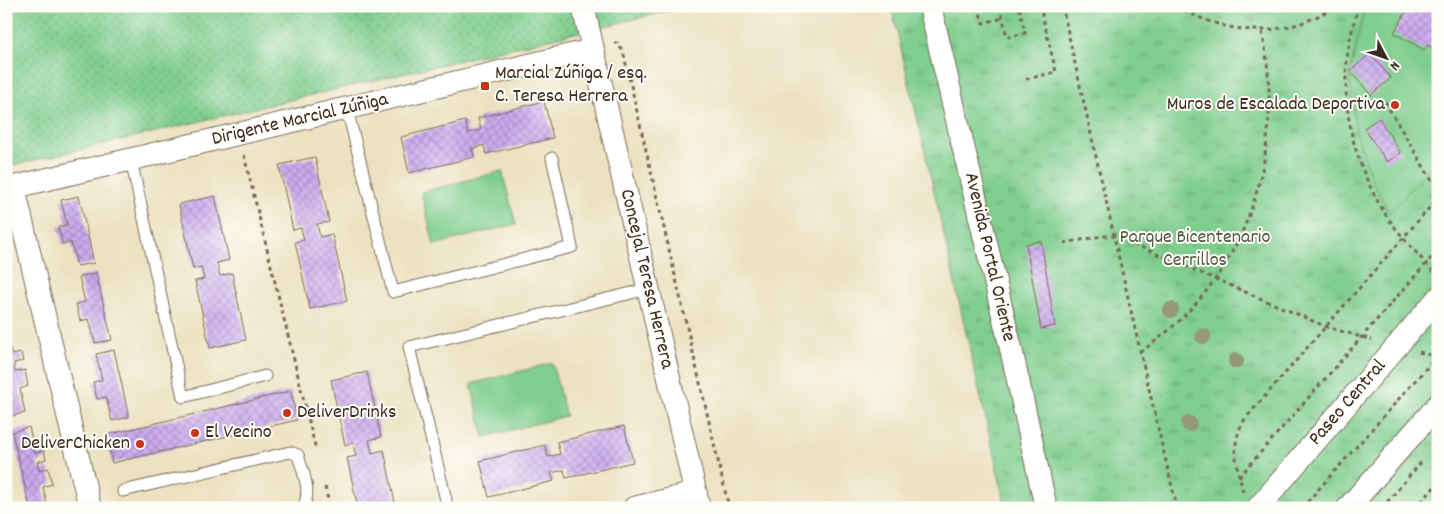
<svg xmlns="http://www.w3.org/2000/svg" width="1444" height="514" font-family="Dekko,sans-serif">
<defs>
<pattern id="grass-dots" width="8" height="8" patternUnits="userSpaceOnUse" patternTransform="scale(1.25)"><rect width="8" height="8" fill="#7fce8e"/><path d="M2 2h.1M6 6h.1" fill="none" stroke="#69a773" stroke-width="1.8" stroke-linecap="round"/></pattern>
<pattern id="park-tufts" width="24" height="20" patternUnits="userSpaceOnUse" patternTransform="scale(1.25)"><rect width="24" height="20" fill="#7fce8e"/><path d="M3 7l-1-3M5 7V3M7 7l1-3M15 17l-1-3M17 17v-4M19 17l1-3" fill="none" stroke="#69a773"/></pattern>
<pattern id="building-cross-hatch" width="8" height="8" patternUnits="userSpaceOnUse" patternTransform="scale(1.25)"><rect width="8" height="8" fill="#ccabf0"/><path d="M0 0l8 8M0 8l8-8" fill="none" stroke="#a78bc2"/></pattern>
</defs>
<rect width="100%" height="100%" fill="#fdfcf7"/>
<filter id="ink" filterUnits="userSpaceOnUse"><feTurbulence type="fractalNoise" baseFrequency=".02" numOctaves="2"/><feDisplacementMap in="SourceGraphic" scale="10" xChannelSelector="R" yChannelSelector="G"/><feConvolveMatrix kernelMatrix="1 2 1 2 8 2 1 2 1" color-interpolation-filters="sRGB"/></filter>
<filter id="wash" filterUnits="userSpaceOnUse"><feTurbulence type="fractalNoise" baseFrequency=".0096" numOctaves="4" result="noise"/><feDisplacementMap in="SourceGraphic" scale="20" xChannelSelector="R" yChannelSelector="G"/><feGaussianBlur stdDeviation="1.12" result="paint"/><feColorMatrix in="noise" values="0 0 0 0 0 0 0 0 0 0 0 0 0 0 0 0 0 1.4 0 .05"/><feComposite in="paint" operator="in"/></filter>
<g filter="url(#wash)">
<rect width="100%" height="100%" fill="#ece2c1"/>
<path fill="url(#grass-dots)" stroke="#5d7c56" d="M6 6H690L6 167Z"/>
<path fill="url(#park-tufts)" stroke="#5d7c56" d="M891 6H1438V508H1006C967 341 931 173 891 6Z"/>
<path fill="#7fce8e" stroke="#5d7c56" d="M1365 6H1438V158L1389 213 1372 180 1356 131 1349 78Z
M502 171 516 224 434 245 421 192Z
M552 363 566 416 484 437 471 384Z"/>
<g id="blocks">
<path fill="url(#building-cross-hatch)" d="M1409 6H1438V51L1428 45 1424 50 1394 33Z
M1370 54 1391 78 1371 95 1350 71Z
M544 101 553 138 486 154 484 145 472 149 474 157 409 173 401 137 465 121 468 133 481 130 478 118Z
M1379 118 1401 153 1387 162 1364 128Z
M315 157 329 222 317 224 320 237 332 234 347 301 310 309 295 242 304 240 301 228 293 230 279 165Z
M79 196 94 263 77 266 71 242 63 245 58 227 67 225 61 200Z
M215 196 229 260 217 263 220 276 232 273 246 340 210 348 195 281 204 279 201 267 193 269 179 204Z
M1041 241 1055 326 1041 329 1026 244Z
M96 273 112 340 95 343 89 319 80 321 76 304 85 302 79 277Z
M6 333 12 355 21 353 23 361 14 363 15 372 25 370 28 386 20 389 25 413 8 417 6 410Z
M114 350 129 417 112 421 106 397 97 399 93 382 102 380 96 354Z
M367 372 381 437 369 440 372 453 384 450 396 508H358L347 458 356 456 353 443 345 445 331 380Z
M291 391 297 420 112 463 106 435Z
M624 426 633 462 566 478 564 470 551 473 554 481 489 497 480 461 545 445 548 457 560 454 557 442Z
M29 427 35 453 44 451 46 459 37 462 39 470 48 468 52 484 43 487 48 508H30L12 432Z"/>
</g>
</g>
<g filter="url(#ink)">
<use href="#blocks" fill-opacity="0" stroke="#796a57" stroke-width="1"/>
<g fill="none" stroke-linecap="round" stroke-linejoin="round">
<defs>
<path id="lane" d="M347 109 393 292 572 247 552 158
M131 160 183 397 265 376
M123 491 290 452 298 455C303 473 312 490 303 508
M446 500 409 347 648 289"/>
<path id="street" d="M583 6 699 508
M930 6 1012 353 1046 508
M14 188 90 508
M6 189 592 50
M634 508 696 493
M1258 508 1438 298
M1348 508 1438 405"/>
</defs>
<use href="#lane" stroke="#796a57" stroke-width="13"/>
<use href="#street" stroke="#796a57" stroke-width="24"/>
<path stroke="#796a57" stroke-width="3" stroke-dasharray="4 4" stroke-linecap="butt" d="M978 6 983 23 1003 18
M1000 6 1007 37 1025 33 1019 6
M1062 6C1100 173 1137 341 1177 508
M1178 6C1227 37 1287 39 1335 6
M1359 6C1335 74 1345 146 1381 207 1394 230 1419 255 1436 275
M614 43H617L623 51 729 508
M1026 79 1056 72 1040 6
M1385 102 1438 191
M244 155 316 450
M1064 243 1103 236H1115L1327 327 1372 340
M1140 352C1247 281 1287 154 1262 31
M1419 352 1438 357
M1239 477 1438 250
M325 487 330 508
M1243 492C1237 465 1229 445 1245 419L1438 198
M1302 508 1437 356
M1382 508 1423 460
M1416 508 1438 483"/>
<use href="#lane" stroke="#fff" stroke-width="11"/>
<use href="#street" stroke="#fff" stroke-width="22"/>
</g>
<g fill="#96987a">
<circle cx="1171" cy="310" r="8"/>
<circle cx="1203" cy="336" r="8"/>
<circle cx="1236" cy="361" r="8"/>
<circle cx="1189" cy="424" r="8"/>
</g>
</g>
<g fill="#c8321e" stroke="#fdfcf7" stroke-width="2">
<rect x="480" y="81" width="10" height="10" rx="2.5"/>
<circle cx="1395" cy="105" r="5"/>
<circle cx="287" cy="413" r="5"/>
<circle cx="195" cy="433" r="5"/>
<circle cx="140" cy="444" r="5"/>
</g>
<g text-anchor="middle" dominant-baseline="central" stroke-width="4" stroke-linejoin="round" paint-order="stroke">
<g font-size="20" fill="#3b2a1e" stroke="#fdfcf7" text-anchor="start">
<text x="495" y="74">Marcial Zúñiga / esq.<tspan x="495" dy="23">C. Teresa Herrera</tspan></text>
<text x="1385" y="105" text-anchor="end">Muros de Escalada Deportiva</text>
<text x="297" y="413">DeliverDrinks</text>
<text x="205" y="433">El Vecino</text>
<text x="130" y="444" text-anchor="end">DeliverChicken</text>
</g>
<g font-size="20" fill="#3b2a1e" stroke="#fdfcf7">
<text transform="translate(300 120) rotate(-13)">Dirigente Marcial Zúñiga</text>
<text transform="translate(989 257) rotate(77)">Avenida Portal Oriente</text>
<text transform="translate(646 279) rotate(77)">Concejal Teresa Herrera</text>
<text transform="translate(1348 403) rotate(-49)">Paseo Central</text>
</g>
<g font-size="20" fill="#4f5b40" stroke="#fdfcf7">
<text x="1195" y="238">Parque Bicentenario<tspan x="1195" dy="23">Cerrillos</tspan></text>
</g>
</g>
<rect width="1444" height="514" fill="none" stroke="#fdfcf7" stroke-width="25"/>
<g transform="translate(1386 58) rotate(131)" stroke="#fdfcf7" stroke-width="4" paint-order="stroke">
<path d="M0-4L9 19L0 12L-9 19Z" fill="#3b2a1e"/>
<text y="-8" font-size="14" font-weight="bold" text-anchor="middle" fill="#3b2a1e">N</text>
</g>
</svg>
